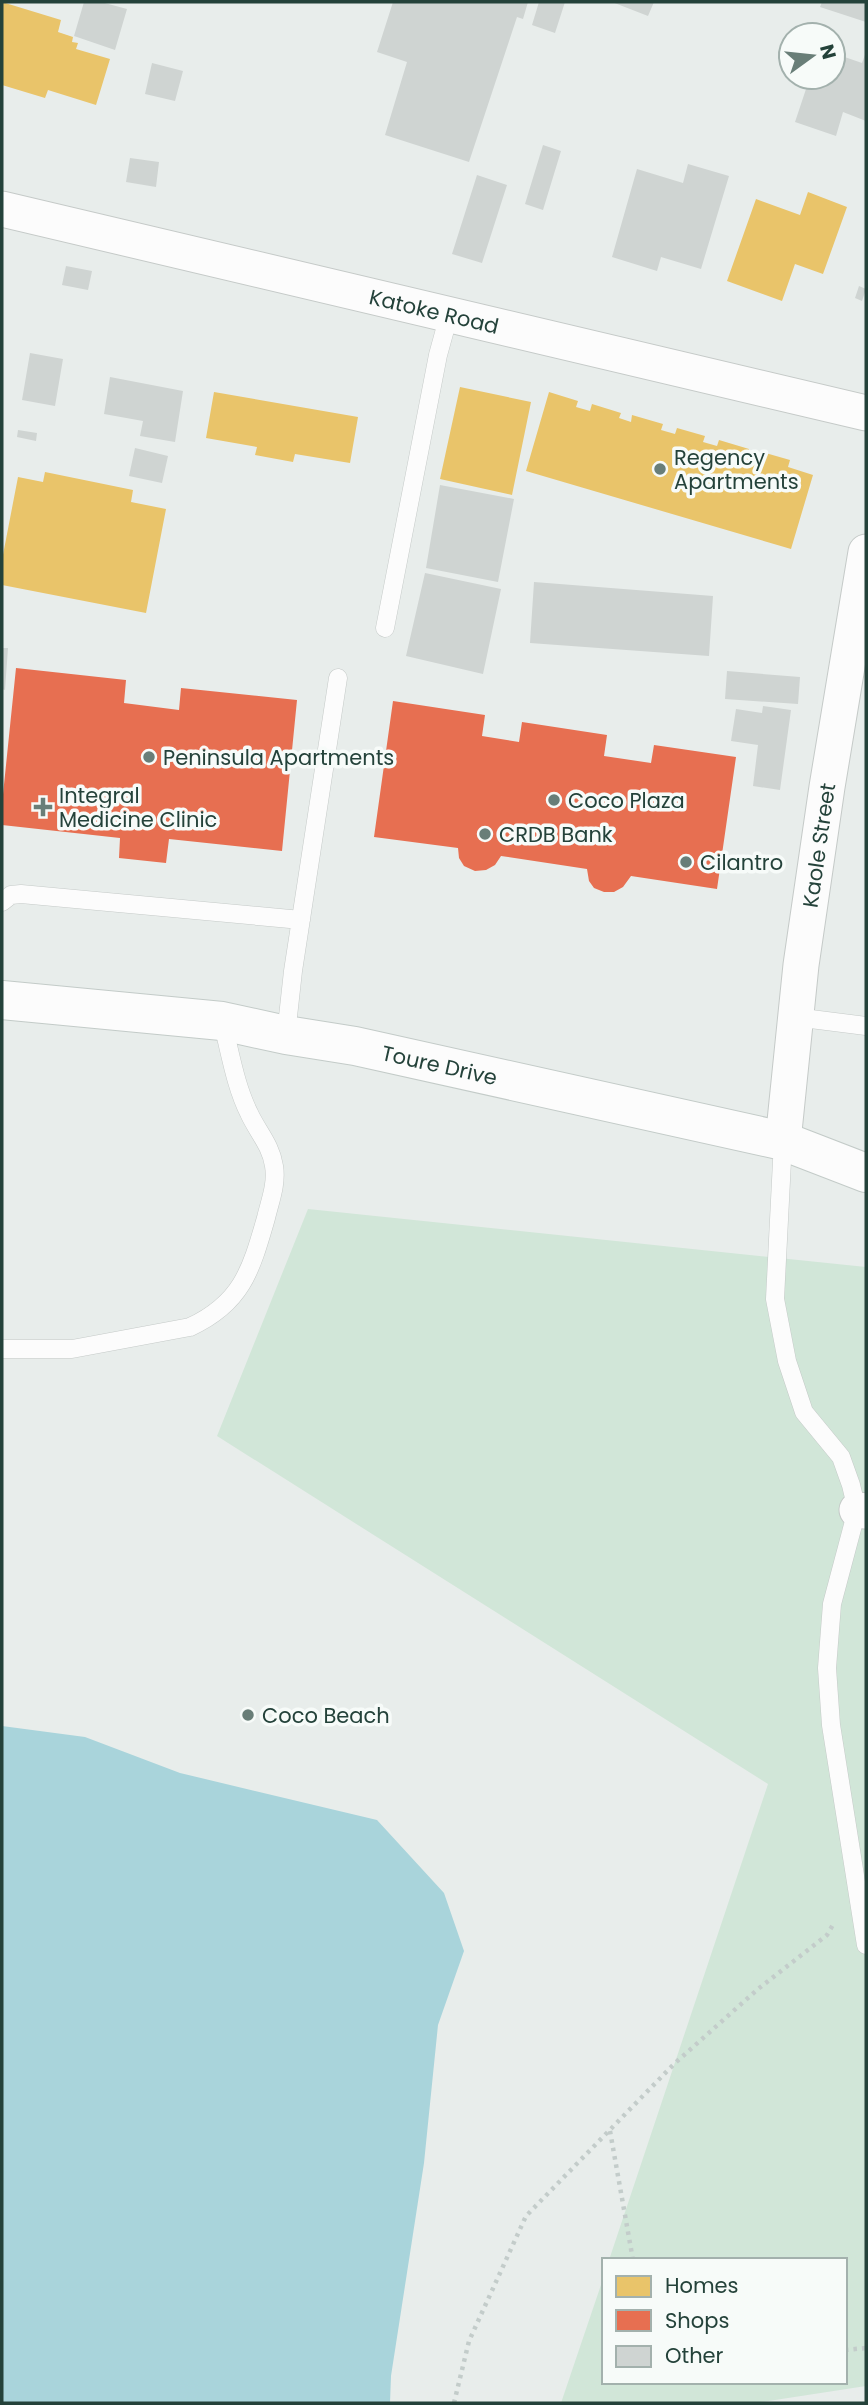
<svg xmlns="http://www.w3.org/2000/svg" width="868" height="2405" font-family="Poppins,sans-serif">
<rect width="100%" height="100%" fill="#e8edeb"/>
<path fill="#d1e6d8" d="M308 1209 866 1267V2386L755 2403H561L604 2276V2382H845V2260H609L768 1784 217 1436Z"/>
<path fill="#a9d4db" d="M2 1726 85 1737 180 1773 377 1820 444 1893 464 1951 438 2025 424 2163 391 2376 390 2403H2Z"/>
<path fill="#e9c46a" d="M2 2 61 20 58 32 73 37 72 42 78 43 76 49 110 59 96 105 48 90 45 98 2 85Z
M808 192 847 207 823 274 795 264 782 301 727 281 756 199 800 215Z
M460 387 531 402 512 495 440 479Z
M214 392 358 417 350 463 295 454 293 462 255 455 257 447 206 438Z
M549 392 578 401 576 407 590 411 592 404 621 413 619 418 631 422 632 415 663 424 661 430 675 434 677 428 705 436 703 442 717 446 719 440 749 449 747 455 760 459 762 452 790 460 788 467 813 475 791 549 526 471Z
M45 472 133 490 131 502 166 509 146 613 2 585V560L18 477 43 482Z"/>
<path fill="#e76f51" d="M16 668 126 680 124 703 179 710 181 688 297 700 282 851 169 839 166 863 119 858 120 838 2 825V804Z
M393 701 485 715 482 736 519 742 522 722 607 735 604 756 651 763 654 745 736 757 717 889 631 876 623 887 614 892H604L594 888 589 881 587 869 501 856 495 865 486 870 475 871 464 866 459 858 458 848 374 837Z"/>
<path fill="#cfd4d2" d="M84 2H101L127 9 115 50 74 36Z
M393 2H528L523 19 517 17 469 162 385 135 407 62 377 52Z
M539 2H565L555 33 532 25Z
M612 2H654L648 16Z
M822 2H866V22L820 7Z
M866 52V121L843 112 836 136 795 122 810 77H833V53L862 63Z
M152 63 183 71 175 101 145 94Z
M543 145 561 151 543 210 525 204Z
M130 158 159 162 156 187 126 182Z
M688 164 729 176 701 269 661 257 657 271 612 257 637 169 683 183Z
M477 175 507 185 482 263 452 254Z
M66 266 92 271 88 290 62 285Z
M859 286 866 289 862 301 855 298Z
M30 353 63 359 55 406 22 400Z
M110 377 183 391 175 442 140 436 143 421 104 414Z
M18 430 37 433 36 441 17 437Z
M135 448 168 456 162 483 129 476Z
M440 485 514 499 498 582 426 568Z
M425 573 501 589 483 674 406 656Z
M534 582 713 596 709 656 530 643Z
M2 648H8L5 690 2 689Z
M727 671 800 677 798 704 725 699Z
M763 706 791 710 780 790 753 786 758 745 731 741 736 709 762 713Z"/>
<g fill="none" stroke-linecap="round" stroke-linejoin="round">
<defs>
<path id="lane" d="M385 628 438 355 449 315
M2 902 11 895 21 894 301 920
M795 1017 866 1026
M286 1035 293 971 338 678
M783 1141 775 1299 787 1361 804 1412 841 1457 851 1485 857 1510 832 1604 827 1668 831 1725 866 1945
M2 1349H72L190 1327C242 1303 251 1270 266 1218 270 1201 277 1184 274 1166 271 1145 257 1131 249 1113 235 1085 230 1051 222 1021"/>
<g id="street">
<path id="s1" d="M2 209 866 413"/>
<path id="s2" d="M783 1141 801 965 827 787 866 552"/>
<path d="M857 1510 866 1511"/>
</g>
<g id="secondary">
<path id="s3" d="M2 1000 222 1021 286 1035 355 1046 783 1141 866 1173"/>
</g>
</defs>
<use href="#lane" stroke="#c5cac8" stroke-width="19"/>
<use href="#street" stroke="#c5cac8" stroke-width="37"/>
<use href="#secondary" stroke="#c3cbc8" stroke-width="40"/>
<path stroke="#c3ccca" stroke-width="4.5" stroke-dasharray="3.5 5" stroke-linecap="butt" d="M610 2131 633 2260
M845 2350 866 2348
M454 2403 469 2341 526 2216 674 2064 758 1989 827 1935 834 1923"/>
<use href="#lane" stroke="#fcfcfc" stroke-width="18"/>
<use href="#street" stroke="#fcfcfc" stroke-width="35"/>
<use href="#secondary" stroke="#fcfcfc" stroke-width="38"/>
</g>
<g fill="#697e78" stroke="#f7fbf9" stroke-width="2.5">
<circle cx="660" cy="469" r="7"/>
<circle cx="149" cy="757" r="7"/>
<circle cx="554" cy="800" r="7"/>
<path d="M39.5 796.5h7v7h7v7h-7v7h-7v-7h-7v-7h7z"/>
<circle cx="485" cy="834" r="7"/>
<circle cx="686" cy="862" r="7"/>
<circle cx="248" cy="1715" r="7"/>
</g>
<g text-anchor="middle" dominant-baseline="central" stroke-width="7" stroke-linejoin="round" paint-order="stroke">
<g font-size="21" fill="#24423a" stroke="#f7fbf9">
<text stroke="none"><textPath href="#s1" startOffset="444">Katoke Road</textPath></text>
<text stroke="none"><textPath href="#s2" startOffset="298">Kaole Street</textPath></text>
<text stroke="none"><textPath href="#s3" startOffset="443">Toure Drive</textPath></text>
</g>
<g font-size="21" fill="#24423a" stroke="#f7fbf9" text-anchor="start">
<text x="674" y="457">Regency<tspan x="674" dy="24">Apartments</tspan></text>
<text x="163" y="757">Peninsula Apartments</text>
<text x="59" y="795">Integral<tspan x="59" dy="24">Medicine Clinic</tspan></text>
<text x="568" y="800">Coco Plaza</text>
<text x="499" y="834">CRDB Bank</text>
<text x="700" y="862">Cilantro</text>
<text x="262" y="1715">Coco Beach</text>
</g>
</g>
<rect width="868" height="2405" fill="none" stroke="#24423a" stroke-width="7"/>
<rect x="602" y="2258" width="245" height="126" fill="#f7fbf9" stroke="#a3b1ad" stroke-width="2"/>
<rect x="616" y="2276" width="35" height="21" fill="#e9c46a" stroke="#a3b1ad" stroke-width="2"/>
<text x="665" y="2293" font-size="21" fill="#24423a">Homes</text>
<rect x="616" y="2310" width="35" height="21" fill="#e76f51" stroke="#a3b1ad" stroke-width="2"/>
<text x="665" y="2328" font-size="21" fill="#24423a">Shops</text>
<rect x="616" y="2346" width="35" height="21" fill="#cfd4d2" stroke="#a3b1ad" stroke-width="2"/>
<text x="665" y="2363" font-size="21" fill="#24423a">Other</text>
<g transform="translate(812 56) rotate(75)"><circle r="33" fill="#f7fbf9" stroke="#a3b1ad" stroke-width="2"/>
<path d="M0-5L12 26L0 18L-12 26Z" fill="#697e78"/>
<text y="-10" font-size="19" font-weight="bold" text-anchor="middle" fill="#24423a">N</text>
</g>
</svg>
